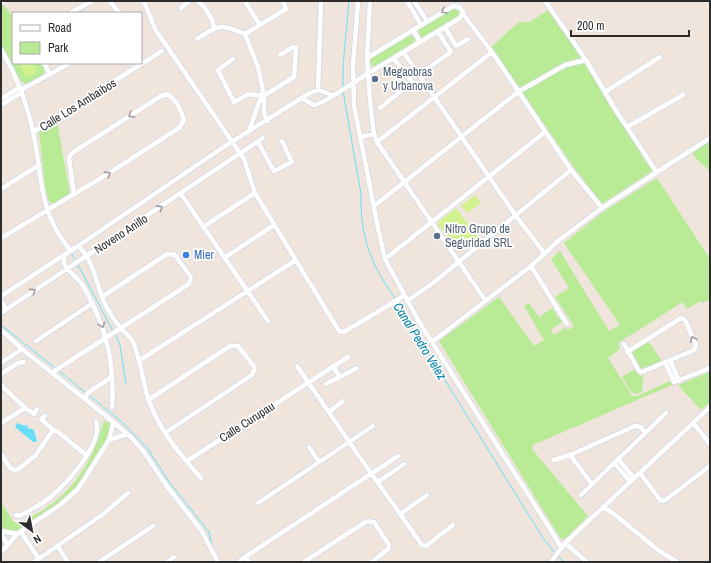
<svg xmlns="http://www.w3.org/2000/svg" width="711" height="563" font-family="'Archivo Narrow',sans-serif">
<rect width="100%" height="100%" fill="#efe5dd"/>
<path fill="#b9ea95" d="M3 4 13 17V63H41L45 69 43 76 26 84 20 80 1 44V5Z
M454 8 460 12 459 16 421 38 418 29Z
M550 9 652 171 602 204 573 166 491 47 519 22H530Z
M410 35 415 38 413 44 374 68 369 61 371 58Z
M57 121 70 194 54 204 49 202 45 186 39 132Z
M710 138V172C702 161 698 165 691 150Z
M657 178 710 259V299L703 303 701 301 687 309 683 302 618 343 620 349 608 358 632 396H637L670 381 672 385 533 445 532 449 588 516 565 539H561L439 341 499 297 534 346 544 340 524 306 529 303 539 317 552 308 562 322 551 330 554 335 566 327 568 330 574 326 555 297 569 288 551 259 560 251 609 331 620 325 564 243 603 212Z
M649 342 662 361 641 369 631 352Z
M635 369 640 376 643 375 642 392 636 394 630 391 622 377Z
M710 372V402L701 410 678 385Z
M104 421 113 424 110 438 77 488 68 497 18 532H1V502L13 521C20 524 27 519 33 516 74 493 91 464 104 421Z"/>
<path fill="#d1f28f" d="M19 63H33L37 72 26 77Z
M475 195 481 203 467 213 461 206Z
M456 208 478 237 459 252 437 223Z"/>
<path fill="#67dff9" d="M17 423 25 426 26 424 28 428 34 430 37 442H33L15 427Z"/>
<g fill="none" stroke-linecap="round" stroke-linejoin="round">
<path stroke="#67dff9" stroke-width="1" d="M343 88C342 59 347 30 349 1
M343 91 361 194C360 236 371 265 395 298
M71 253 75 260
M78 265 113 331
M397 303 543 538 556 554
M1 325 55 368
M115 334 120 345 126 384
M59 371 86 393
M89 395 123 423 148 449 170 483 209 532 212 547
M558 556 564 562"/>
<defs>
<path id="minor" d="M110 1 119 13
M144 1 155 29 244 159 255 193 339 331 344 332 404 296
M198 1C206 8 212 17 214 27
M358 1 353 66 354 105 378 228 385 259 418 320 562 548
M407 1 421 25
M414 1 427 21
M545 1 586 60 615 109 656 171
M1 3 4 1
M246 3 260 25
M181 8 189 1
M70 13 92 1
M445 27 456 46 468 39
M413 30 420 42
M245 34 258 67 263 91 249 131
M245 34 286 9 283 1
M197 39C219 25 220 23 245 34
M1 49C16 75 27 102 33 132 40 161 39 192 51 219 55 230 63 241 70 250
M404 53 516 216 545 254
M367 58 370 1
M233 59 218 70 234 102 249 94 262 96
M44 63 50 75
M425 70 451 52 438 32
M21 90 70 63
M318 90 321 1
M605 92 660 57
M264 93V112L267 121
M265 95 294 77 296 48 293 47 280 55
M1 99 20 87
M303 99 314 105C322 105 357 80 367 74 398 55 429 37 460 18L463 12 459 7 453 6 367 58C369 83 370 109 374 134
M1 105 22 92
M380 108 412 82 394 59
M627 127 683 95
M33 132 162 51
M361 137 374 134 377 142 485 300
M258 142 274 171 292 162 282 141
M377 142 492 52
M1 189 39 165
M181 194 268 321
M374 206 518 92 565 65 586 60
M602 208 710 138
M203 227 255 193
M1 238 106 175 179 128 184 120C181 110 176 99 167 94L161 96 72 153 69 158 74 194
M78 246 222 148 308 94 318 90 332 95
M224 258 274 225
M385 259 545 132
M531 266 567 324
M1 296 64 255
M1 301 6 309
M407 301 433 283 571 170
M1 313 263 138
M1 330 22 349 105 415 113 422V424L109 440 78 489 60 505 17 534 8 545 1 534
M36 341 93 303
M432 342 531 266 558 241 602 208 571 170 492 52 463 14
M624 344 639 371 642 372 694 350 696 345 685 320 681 318 627 352
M140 360 296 260
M670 360 679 381
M665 362 674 382 710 368
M1 363 22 349
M297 366 359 456
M53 372 189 284 191 277 175 255 167 254 102 297
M1 374 18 363 24 362
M340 377 357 368
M326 384 340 377 333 366
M1 385C11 394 23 408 34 414L37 409
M84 398 89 392 112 377
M148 400 230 346H238L255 368 252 375 165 433
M112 407C115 363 106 324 83 286 78 277 67 272 64 263V255L78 246C95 261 96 286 106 306 110 313 114 320 119 326 124 332 129 335 133 342 141 360 142 379 148 398 158 429 180 454 201 478
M329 412 343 401
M45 416 41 419 53 430
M113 422 132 438 144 452 166 485 201 530 218 562
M1 423 25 408
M693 423 710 444
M109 440 127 434
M309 447 319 462
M1 454 11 469 17 470 35 456 53 430 57 431 86 455
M570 455 592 484
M361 459 422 545 426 546 453 525
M618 459 634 478
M554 460 570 455 635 426 641 427 645 433
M187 461 348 357
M614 463 630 481
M640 473 660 500 664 501 710 466
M378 482 404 464
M581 495 666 413
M258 503 373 426
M603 507 614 514 658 550 677 562
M400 514 427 495
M16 515 19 516C31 510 43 504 53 495 68 482 104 442 96 421
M1 531 17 534
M21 532 39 559
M565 543 587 562
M58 547 68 562
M1 552 8 545
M34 562 102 515 128 493
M99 562 153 526
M167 562 174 557
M238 562 245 557
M249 562 245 557 398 456
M304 562 367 521 374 522 389 545 388 549 372 562
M551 562 565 543 710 407"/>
</defs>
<use href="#minor" stroke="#d2d7e6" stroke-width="6"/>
<use href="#minor" stroke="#fff" stroke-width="4.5"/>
</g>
<defs><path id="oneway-chevron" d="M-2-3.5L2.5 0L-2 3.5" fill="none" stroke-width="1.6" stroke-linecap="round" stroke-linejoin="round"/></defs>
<g stroke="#a0a0a0">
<use href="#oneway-chevron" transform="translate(444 11) rotate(149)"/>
<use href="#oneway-chevron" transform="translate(131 115) rotate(147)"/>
<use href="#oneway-chevron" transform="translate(108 174) rotate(-32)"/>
<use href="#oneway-chevron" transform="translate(160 208) rotate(-33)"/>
<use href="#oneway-chevron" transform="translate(33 291) rotate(-34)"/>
<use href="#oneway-chevron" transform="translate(102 325) rotate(71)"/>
<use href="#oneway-chevron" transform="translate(693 339) rotate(-114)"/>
</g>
<g fill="#5c6f8a" stroke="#fff" stroke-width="1.5">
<circle cx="375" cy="79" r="4"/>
<circle cx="437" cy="236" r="4"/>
</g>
<circle fill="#3f7fe0" stroke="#fff" stroke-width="1.5" cx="186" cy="255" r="4"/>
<g text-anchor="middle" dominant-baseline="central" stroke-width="3.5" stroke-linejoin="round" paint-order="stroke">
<g font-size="12" fill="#4e5e75" stroke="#fff" text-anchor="start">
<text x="383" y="72">Megaobras<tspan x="383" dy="14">y Urbanova</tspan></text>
<text x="445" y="229">Nitro Grupo de<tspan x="445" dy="14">Seguridad SRL</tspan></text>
</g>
<g font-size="12" fill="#2c2c2c" stroke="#fff">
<text transform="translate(78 105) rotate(-32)">Calle Los Ambaibos</text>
<text transform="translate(121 234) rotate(-33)">Noveno Anillo</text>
<text transform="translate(247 422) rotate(-33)">Calle Curupau</text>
</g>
<g font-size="12" fill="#366cbe" stroke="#fff" text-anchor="start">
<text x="194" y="255">Mier</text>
</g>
<g font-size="13" font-style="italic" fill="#017faa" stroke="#fff">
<text transform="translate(420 341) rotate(58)">Canal Pedro Velez</text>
</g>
</g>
<rect width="711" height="563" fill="none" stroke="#2c2c2c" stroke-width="4"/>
<rect x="12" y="12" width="130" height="52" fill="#ffffff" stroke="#ababab"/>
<rect x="20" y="25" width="20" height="6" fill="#ffffff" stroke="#ababab"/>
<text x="48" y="32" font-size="12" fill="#2c2c2c">Road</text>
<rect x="20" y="42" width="20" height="12" fill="#b9ea95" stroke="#ababab"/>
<text x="48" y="52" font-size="12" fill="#2c2c2c">Park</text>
<g transform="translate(32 531) rotate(148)" stroke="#ffffff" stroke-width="3" paint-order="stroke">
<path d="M0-3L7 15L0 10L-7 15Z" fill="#2c2c2c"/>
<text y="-6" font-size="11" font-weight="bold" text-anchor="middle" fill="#2c2c2c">N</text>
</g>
<path d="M571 30v6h118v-6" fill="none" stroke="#2c2c2c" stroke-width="2"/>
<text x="577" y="30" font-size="12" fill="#2c2c2c" stroke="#ffffff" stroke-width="3" paint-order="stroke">200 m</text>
</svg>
